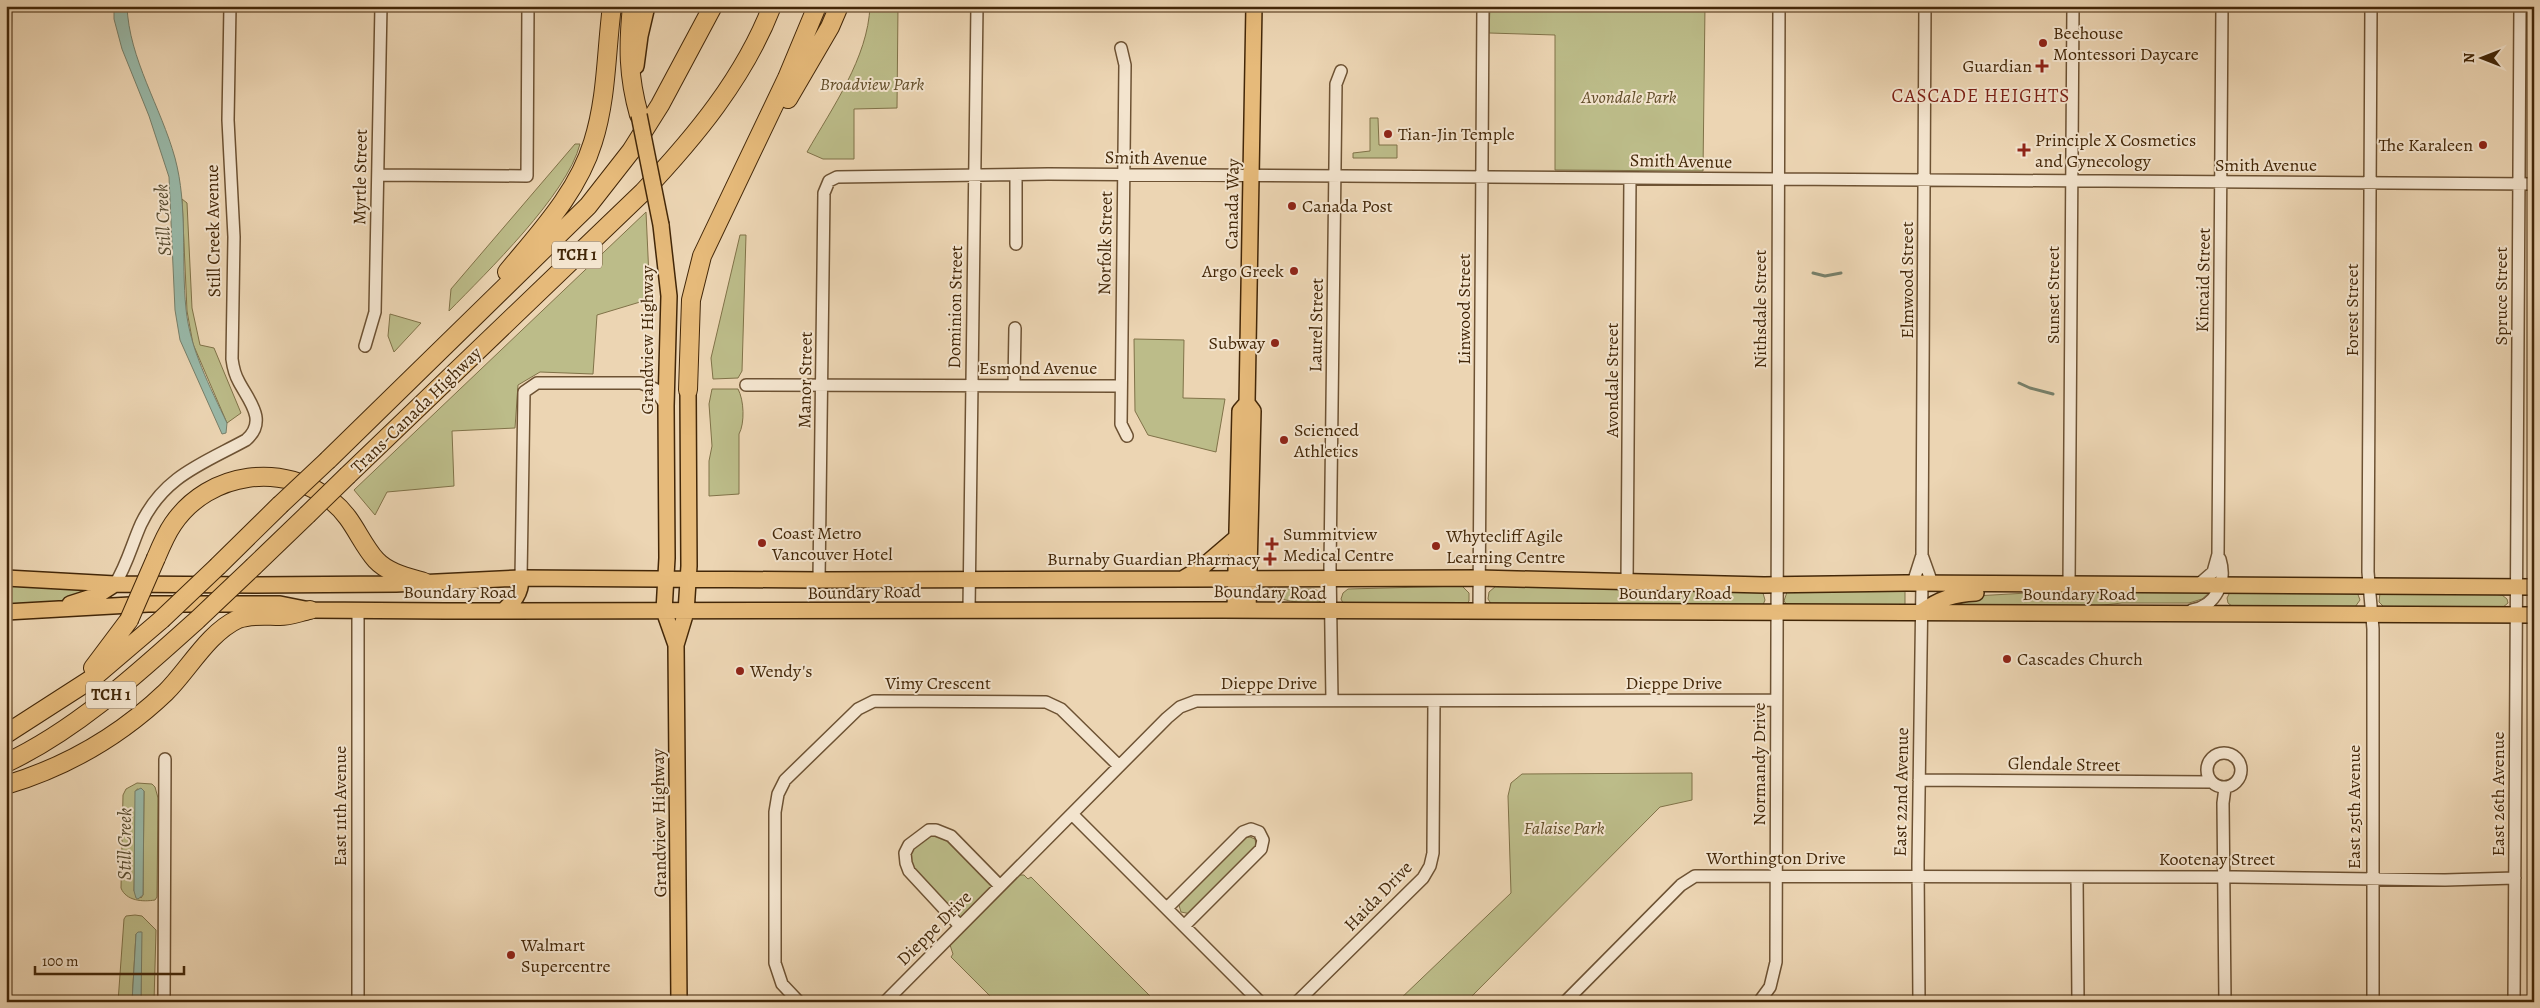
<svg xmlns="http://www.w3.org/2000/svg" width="2540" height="1008" font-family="Alegreya,serif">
<rect width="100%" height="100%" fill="#ecd5b3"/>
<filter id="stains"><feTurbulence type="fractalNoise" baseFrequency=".004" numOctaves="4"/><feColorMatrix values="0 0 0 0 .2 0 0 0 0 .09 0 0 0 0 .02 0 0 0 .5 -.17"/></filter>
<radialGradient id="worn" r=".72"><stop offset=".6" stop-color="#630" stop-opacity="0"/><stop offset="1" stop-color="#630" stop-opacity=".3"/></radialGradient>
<path fill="#bcbc89" stroke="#807248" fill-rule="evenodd" d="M870 6H898L897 108 854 109V159H823L807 152C832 108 868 58 870 6Z
M1490 6H1705L1703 171 1555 170V35L1489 33Z
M1370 118H1378L1379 145H1397V158H1353V153L1370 151Z
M575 144H580C567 195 487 272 449 311L451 289Z
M182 199 187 203 192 308 200 345 214 348 241 413 227 423 193 344 187 311Z
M646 212 650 299 597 315 593 374 540 372 518 385 515 428 452 431 454 486 387 492 375 515 354 490Z
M740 235H746L742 371 738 378 713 379 711 358Z
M390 314 421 323 394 352 388 336Z
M1134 339 1184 340 1183 398 1225 399 1216 452 1148 435 1135 411Z
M712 389H738C744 400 745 423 739 434V494L709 496V461L712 446 709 404Z
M6 583 102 589C67 602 43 604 6 607Z
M1462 586 1469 593V601L1466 605H1344L1341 599 1343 593 1348 589Z
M1496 586C1583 587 1668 591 1754 591L1763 593 1765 600 1763 605H1492L1488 599 1489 592Z
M1260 589H1314L1322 593 1321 601C1310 607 1266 598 1260 589Z
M1903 590 1905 591V606L1787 605 1784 601 1787 592Z
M2045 592 2208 593H2209L2202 599 2189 603H2122L2094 606 1951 607 1940 605 1975 596Z
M2230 592H2357L2360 600 2355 607H2233L2228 603 2227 598Z
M2475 592 2502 595 2507 599 2508 603 2502 608H2385L2379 602 2380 593Z
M1692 773V800L1660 807 1466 1002H1397L1511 893 1508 796 1511 783 1522 774Z
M137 783 152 784 155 787 158 798 157 897 155 900C143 902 126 901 121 888L123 795 126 789ZM137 789 144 791 143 895 141 898 134 891Z
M934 833 946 837 1002 892 1020 875H1024L1028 879 1031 877 1156 1002H996L951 957 953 954 950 945 966 927 911 870C907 847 917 845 934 833Z
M1250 837 1255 839 1256 845 1252 851 1191 914 1181 912 1178 902 1245 838Z
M135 915 142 916 156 930 154 1002H141V932L136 934 132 1002H118L124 919 126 916Z"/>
<path fill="#99b9a9" stroke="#777f69" d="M114 6H127C129 59 161 107 175 158 188 206 181 260 186 309 190 349 210 387 227 423L226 433 222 434 180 340 175 310 169 177 149 116 122 49 114 19Z
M141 788 144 791 143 895 138 899 136 898 134 891 135 791Z
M138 932H142L141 1002H132L136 934Z"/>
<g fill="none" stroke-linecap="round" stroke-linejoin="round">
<path stroke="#777f69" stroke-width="3" d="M1813 273 1825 276 1841 273
M2019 383 2030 388 2053 394"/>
<defs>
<path id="minor" d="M1925 6 1922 555 1932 583
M2371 6 2368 572 2373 629V1002
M1121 48 1125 65 1121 424 1127 436
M378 175 527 176 528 6
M1016 244V175
M365 346 375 312 381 6
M746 385 1120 386
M1014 385 1015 328
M521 578 524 392 537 383H641L655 389 666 406
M819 580 824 193 829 181 837 177 1048 174 2534 184
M1627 582 1630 178
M1913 583 1922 555
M115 584C127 565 132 544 141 524 164 476 202 464 246 440 268 421 249 401 239 382 235 375 233 367 232 359L234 237 228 120 230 6
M2069 585 2073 6
M2198 585 2213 572 2218 554 2222 6
M969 609 977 6
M358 610V1002
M2192 610C2216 606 2227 582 2220 559
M1479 612 1483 6
M1332 700 1330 567 1336 84 1341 71
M2207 770a17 17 0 1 1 34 0a17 17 0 1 1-34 0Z
M1919 780 2210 782
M2225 788 2223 803 2225 1002
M1072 814 1260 1002
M2077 877 2078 1002
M1167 908 1243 832 1251 829 1259 832 1263 840 1261 849 1184 926
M960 926 909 871 906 863 905 853 909 845 929 830H936L951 836 1000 886
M164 1002 165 759
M799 1002 782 984 775 963V812L778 794 785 780 858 709 874 701 1046 702 1061 709 1119 766
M885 1002 1167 718 1180 707 1196 701 1776 700
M1297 1002 1423 878 1430 866 1433 853 1434 701
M1565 1002 1681 885 1695 876 2234 877 2445 880 2515 878
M1759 1002 1770 987 1776 962 1779 6
M1919 1002 1918 865 1922 583
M2514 1002 2520 6"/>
<path id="major" d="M636 66 640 36 647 6
M661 225 669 296 666 406 667 558 664 611 676 645
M6 578 115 584 256 585 396 584 521 578 819 580 1479 578 1764 585 1906 583 2534 587
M1184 578 1201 568 1236 538
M70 604 98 595 115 584
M1235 610 1240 411 1247 403
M1248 610 1253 411 1247 403 1254 6
M503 611C514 601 521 594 521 578
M6 612 148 604H280L310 610 446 611 1222 610 2534 615
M1921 612C1939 599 1954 594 1976 593
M679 1002 676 645 686 612 689 566 688 390"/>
<path id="highway" d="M632 6C628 46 628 76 639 115
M788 99 830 27 839 6
M507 272C539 233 578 192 593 142 607 98 606 52 612 6
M688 390 691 300 702 256 787 78 817 6
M328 460 588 206 631 151 660 105 713 6
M348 475 643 192C695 137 744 78 772 6
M156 558C161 546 166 534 173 524 209 471 285 461 333 502 353 518 360 542 376 560 388 573 407 577 424 582
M218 566 280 505
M254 566 307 515
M93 668 129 620
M6 734 93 678 161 620
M6 763C78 729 139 672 197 620
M6 785C66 767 121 735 166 692 189 669 208 633 238 619 252 614 266 616 280 616 290 616 300 612 310 610"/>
</defs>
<use href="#minor" stroke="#6d5233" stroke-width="14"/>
<use href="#major" stroke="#432708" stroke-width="18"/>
<use href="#highway" stroke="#432708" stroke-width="20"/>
<use href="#minor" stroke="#f3e4ce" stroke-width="11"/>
<use href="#major" stroke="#e6ba7a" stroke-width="15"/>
<use href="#highway" stroke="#e6ba7a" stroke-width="18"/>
<defs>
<path id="rail" d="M6 197 10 6
M6 996 7 1002"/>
</defs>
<use href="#rail" stroke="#432708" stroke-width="5"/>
<use href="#rail" stroke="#f3e4ce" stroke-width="3" stroke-dasharray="9" stroke-linecap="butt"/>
<defs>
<path id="major-bridge" d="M639 115 661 225"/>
<path id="highway-bridge" d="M280 505 328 460
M307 515 348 475
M129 620 156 558
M161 620 218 566
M197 620 254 566"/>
</defs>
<use href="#major-bridge" stroke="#432708" stroke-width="18" stroke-linecap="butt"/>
<use href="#highway-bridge" stroke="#432708" stroke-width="20" stroke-linecap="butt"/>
<use href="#major-bridge" stroke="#e6ba7a" stroke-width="15"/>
<use href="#highway-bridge" stroke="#e6ba7a" stroke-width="18"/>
</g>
<g fill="#8f2418" stroke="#f3e4ce" stroke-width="2">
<circle cx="2043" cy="43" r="5"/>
<path d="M2039.5 58.5h5v5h5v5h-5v5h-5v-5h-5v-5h5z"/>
<circle cx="1388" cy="134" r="5"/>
<circle cx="2483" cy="145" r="5"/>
<path d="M2021.5 142.5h5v5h5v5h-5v5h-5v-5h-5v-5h5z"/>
<circle cx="1292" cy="206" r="5"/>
<circle cx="1294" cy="271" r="5"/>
<circle cx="1275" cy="343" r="5"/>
<circle cx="1284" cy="440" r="5"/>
<circle cx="762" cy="543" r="5"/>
<path d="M1269.5 536.5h5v5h5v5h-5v5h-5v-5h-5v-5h5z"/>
<circle cx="1436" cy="546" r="5"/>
<path d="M1267.5 551.5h5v5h5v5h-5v5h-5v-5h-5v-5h5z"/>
<circle cx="2007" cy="659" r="5"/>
<circle cx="740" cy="671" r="5"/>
<circle cx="511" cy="955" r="5"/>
</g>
<g text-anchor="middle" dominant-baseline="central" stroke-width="4" stroke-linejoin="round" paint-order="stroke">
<g fill="#f3e4ce" stroke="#786043" stroke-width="1">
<rect x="552" y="241.5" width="50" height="27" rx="4"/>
<rect x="86" y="681.5" width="50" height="27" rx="4"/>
</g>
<g font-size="16" font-weight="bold" fill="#432708">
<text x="577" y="255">TCH 1</text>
<text x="111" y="695">TCH 1</text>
</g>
<g font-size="18" fill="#432708" stroke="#f3e4ce" text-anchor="start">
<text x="2053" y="33">Beehouse<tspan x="2053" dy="21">Montessori Daycare</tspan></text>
<text x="2032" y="66" text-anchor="end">Guardian</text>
<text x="1398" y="134">Tian-Jin Temple</text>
<text x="2035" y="140">Principle X Cosmetics<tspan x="2035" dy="21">and Gynecology</tspan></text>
<text x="2473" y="145" text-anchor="end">The Karaleen</text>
<text x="1302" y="206">Canada Post</text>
<text x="1284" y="271" text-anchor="end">Argo Greek</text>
<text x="1265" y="343" text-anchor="end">Subway</text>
<text x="1294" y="430">Scienced<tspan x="1294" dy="21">Athletics</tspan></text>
<text x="772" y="533">Coast Metro<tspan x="772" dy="21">Vancouver Hotel</tspan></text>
<text x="1283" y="534">Summitview<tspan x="1283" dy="21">Medical Centre</tspan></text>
<text x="1446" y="536">Whytecliff Agile<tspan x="1446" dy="21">Learning Centre</tspan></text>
<text x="1260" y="559" text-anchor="end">Burnaby Guardian Pharmacy</text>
<text x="2017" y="659">Cascades Church</text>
<text x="750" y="671">Wendy's</text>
<text x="521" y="945">Walmart<tspan x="521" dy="21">Supercentre</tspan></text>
</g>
<g font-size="18" font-style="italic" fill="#614c28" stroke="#f3e4ce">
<text x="872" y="84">Broadview Park</text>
<text x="1629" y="97">Avondale Park</text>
<text x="1564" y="828">Falaise Park</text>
</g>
<g font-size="18" fill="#432708" stroke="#f3e4ce">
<text transform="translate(1156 158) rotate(1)">Smith Avenue</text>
<text transform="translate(1681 161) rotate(1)">Smith Avenue</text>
<text x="2266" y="165">Smith Avenue</text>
<text transform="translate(360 177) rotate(-89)">Myrtle Street</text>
<text transform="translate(1232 204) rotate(-89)">Canada Way</text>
<text transform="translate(213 231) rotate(-91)">Still Creek Avenue</text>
<text transform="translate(1105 243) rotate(-89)">Norfolk Street</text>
<text transform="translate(1907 280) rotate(-90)">Elmwood Street</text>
<text transform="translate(2203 280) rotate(-89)">Kincaid Street</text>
<text transform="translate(2053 295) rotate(-90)">Sunset Street</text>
<text transform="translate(2501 296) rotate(-90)">Spruce Street</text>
<text transform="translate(955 307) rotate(-89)">Dominion Street</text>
<text transform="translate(1464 309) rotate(-90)">Linwood Street</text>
<text transform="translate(1760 309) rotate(-90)">Nithsdale Street</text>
<text transform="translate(2352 310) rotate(-90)">Forest Street</text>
<text transform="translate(1316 325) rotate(-89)">Laurel Street</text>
<text transform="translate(647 340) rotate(-90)">Grandview Highway</text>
<text x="1038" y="368">Esmond Avenue</text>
<text transform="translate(805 380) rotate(-89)">Manor Street</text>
<text transform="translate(1612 380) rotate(-90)">Avondale Street</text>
<text transform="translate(416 410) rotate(-44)">Trans-Canada Highway</text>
<text x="460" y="592">Boundary Road</text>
<text transform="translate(864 592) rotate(-1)">Boundary Road</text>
<text transform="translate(1270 592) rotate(1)">Boundary Road</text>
<text x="1675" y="593">Boundary Road</text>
<text x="2079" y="594">Boundary Road</text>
<text x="938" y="683">Vimy Crescent</text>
<text x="1269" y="683">Dieppe Drive</text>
<text x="1674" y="683">Dieppe Drive</text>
<text transform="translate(1759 764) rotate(-90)">Normandy Drive</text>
<text transform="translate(2064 764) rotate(1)">Glendale Street</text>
<text transform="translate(1901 792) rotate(-89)">East 22nd Avenue</text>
<text transform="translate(2498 794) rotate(-90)">East 26th Avenue</text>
<text transform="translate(340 806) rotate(-90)">East 11th Avenue</text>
<text transform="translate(2354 807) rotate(-90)">East 25th Avenue</text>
<text transform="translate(659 823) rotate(-91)">Grandview Highway</text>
<text x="1776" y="858">Worthington Drive</text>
<text x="2217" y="859">Kootenay Street</text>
<text transform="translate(1378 896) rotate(-46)">Haida Drive</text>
<text transform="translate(934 928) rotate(-45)">Dieppe Drive</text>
</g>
<g font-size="19" letter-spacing="1" fill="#7a1f14" stroke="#f3e4ce">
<text x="1981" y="96">CASCADE HEIGHTS</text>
</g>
<g font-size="19" font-style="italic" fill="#584c30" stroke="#f3e4ce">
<text transform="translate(163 220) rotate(-93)">Still Creek</text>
<text transform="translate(125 844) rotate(-90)">Still Creek</text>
</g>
</g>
<rect width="2540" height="1008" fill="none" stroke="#ecd5b3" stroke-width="25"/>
<rect x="8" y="8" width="2525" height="993" fill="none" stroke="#432708" stroke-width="2.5"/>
<rect x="12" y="12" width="2515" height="983" fill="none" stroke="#432708"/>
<g transform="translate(2482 58) rotate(270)" stroke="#f3e4ce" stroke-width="4" paint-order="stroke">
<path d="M0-4L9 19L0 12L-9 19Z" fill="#432708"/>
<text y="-8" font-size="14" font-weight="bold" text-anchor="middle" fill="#432708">N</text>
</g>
<path d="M35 966v8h149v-8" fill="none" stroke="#432708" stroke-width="2.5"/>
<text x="42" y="966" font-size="15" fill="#432708" stroke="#f3e4ce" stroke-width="4" paint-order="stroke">100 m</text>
<rect width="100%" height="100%" filter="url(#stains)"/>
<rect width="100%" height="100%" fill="url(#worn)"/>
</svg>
